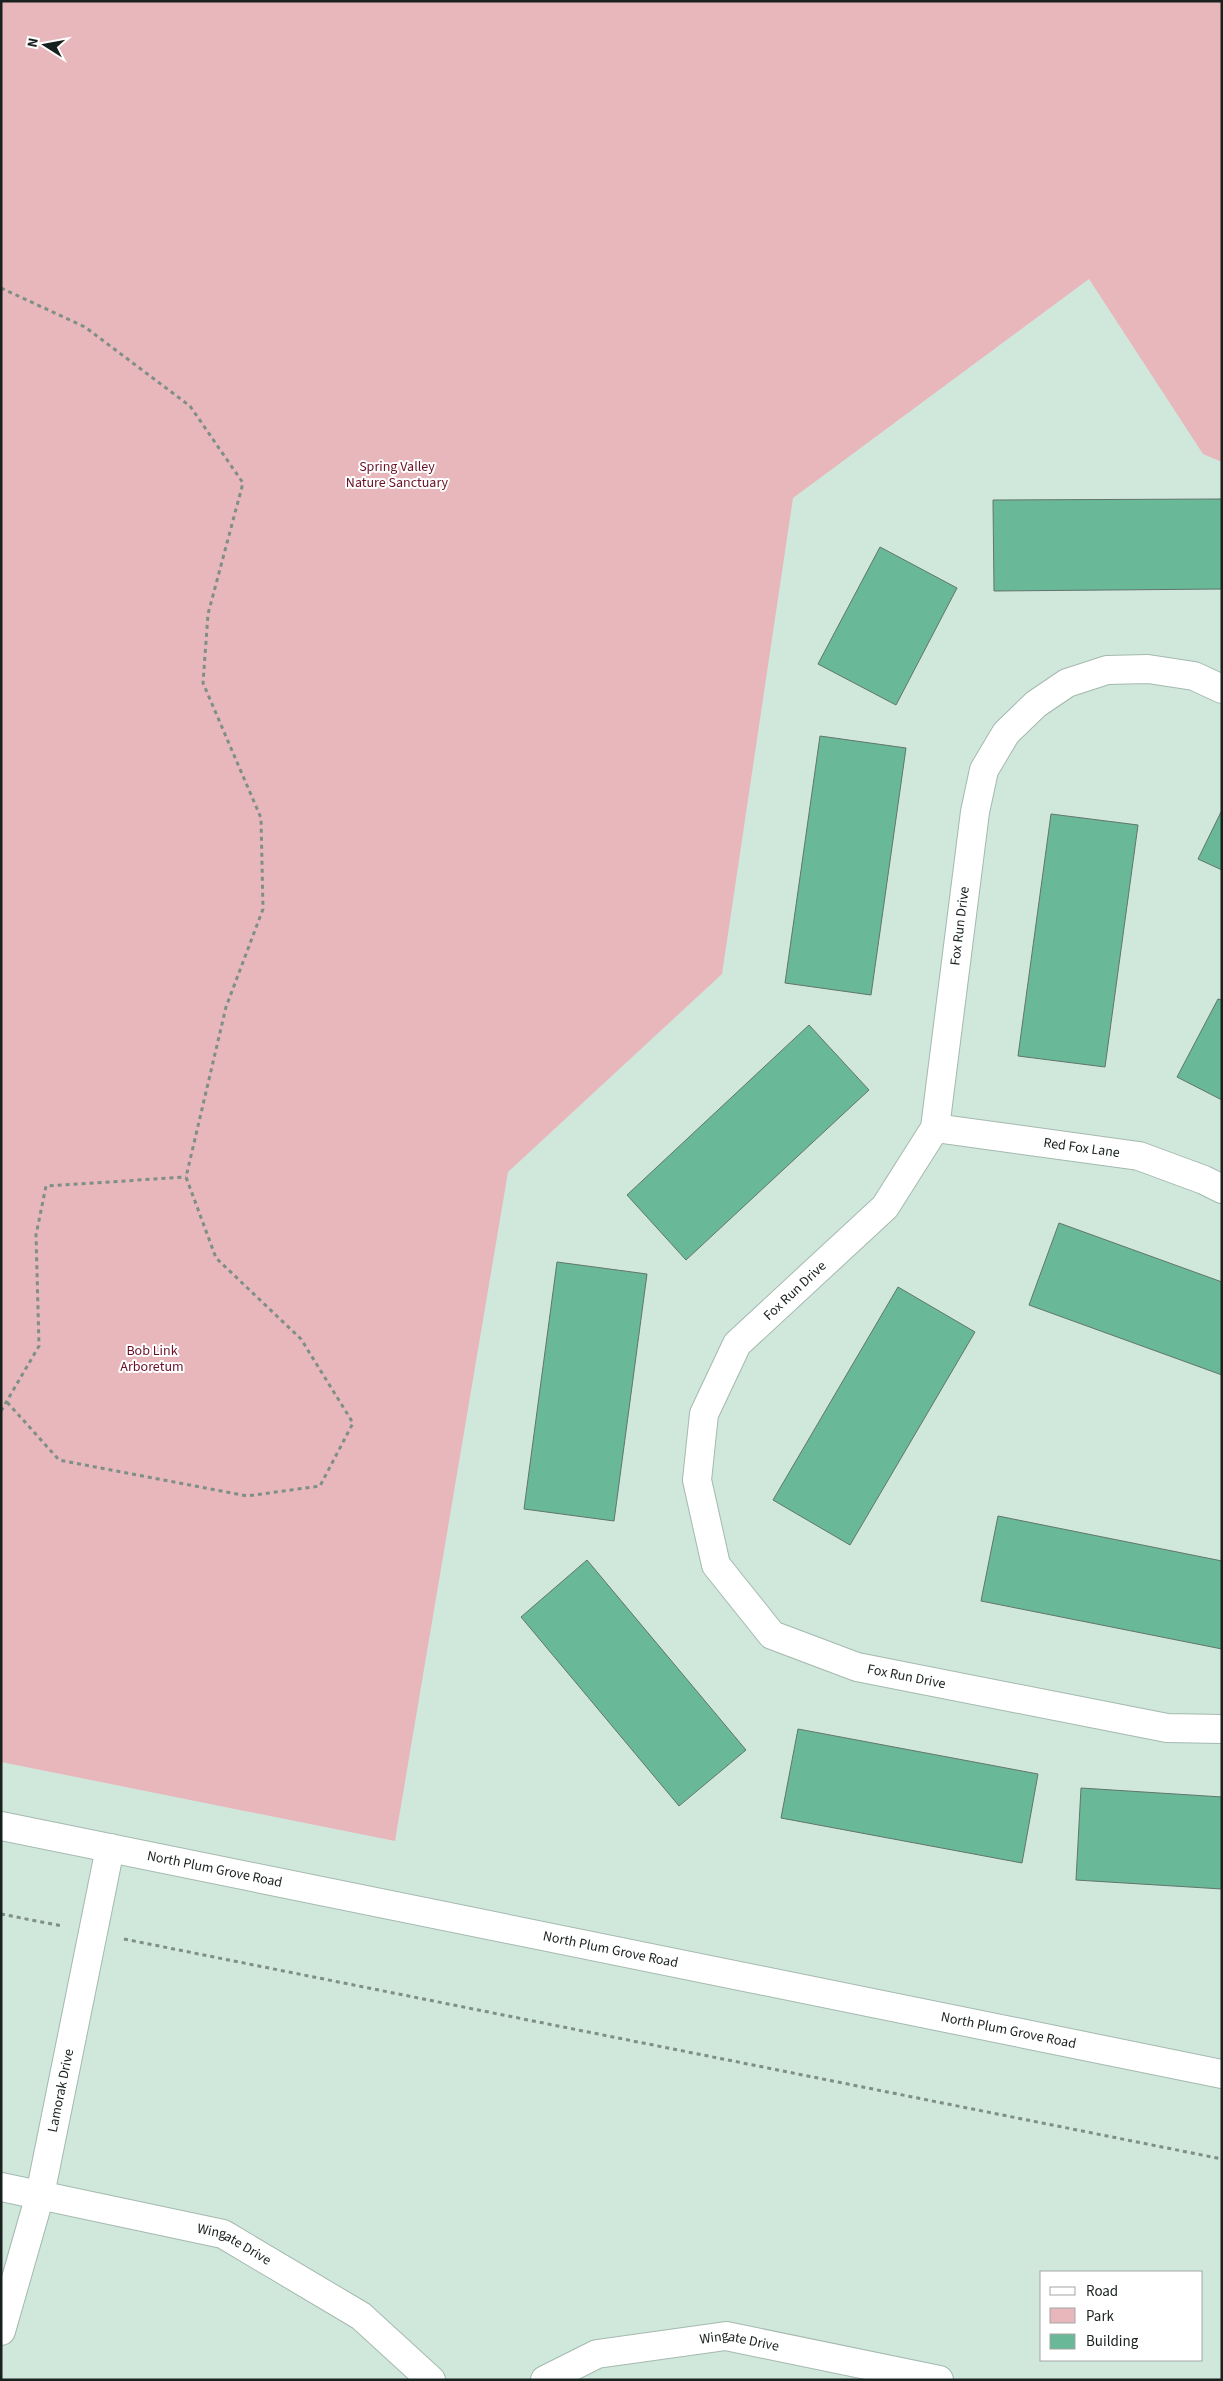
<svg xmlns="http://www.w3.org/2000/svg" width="1223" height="2381" font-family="'Source Sans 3',sans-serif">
<rect width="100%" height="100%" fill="#d0e7dc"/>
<path fill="#e8b7bb" d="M1 1H1222V462L1203 454 1089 279 793 498 722 974 508 1172 395 1841 1 1762Z"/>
<path fill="#69b898" stroke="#61756c" d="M1222 499V589L994 591 993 500Z
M880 547 957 588 896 705 818 664Z
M820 736 906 748 871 995 785 983Z
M1222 810V870L1198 859Z
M1051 814 1138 825 1105 1067 1018 1056Z
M1218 999 1222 1000V1100L1177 1077Z
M809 1025 869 1090 686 1260 627 1195Z
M1059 1223 1222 1282V1375L1029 1305Z
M557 1262 647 1274 614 1521 524 1509Z
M898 1287 975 1332 850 1545 773 1500Z
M998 1516 1222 1561V1649L981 1601Z
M587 1560 746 1750 679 1806 521 1617Z
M798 1729 1038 1774 1022 1863 781 1818Z
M1081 1788 1222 1797V1889L1076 1880Z"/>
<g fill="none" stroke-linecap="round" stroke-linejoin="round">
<defs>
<g id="minor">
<path id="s1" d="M1222 689 1194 676 1148 669 1107 670 1067 683 1036 704 1006 733 984 770 975 812 935 1128 885 1207 737 1344 704 1414 697 1480 716 1565 772 1635 857 1667 1167 1728 1222 1729"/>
<path id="s2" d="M935 1128 1139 1156 1204 1180 1222 1189"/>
<path id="s3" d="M1 1826 1222 2074"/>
<path id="s4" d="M1 2187 223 2234 361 2316 431 2380"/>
<path id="s5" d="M1 2331 40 2195 110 1848"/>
<path id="s6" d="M545 2380 597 2354 726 2336 939 2380"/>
</g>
</defs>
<use href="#minor" stroke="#a4b9af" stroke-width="30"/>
<path stroke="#7e8f87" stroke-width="3" stroke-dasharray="4 4" stroke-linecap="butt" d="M1 288 85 327 190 406 243 483 208 614 203 683 261 818 263 909 226 1007 186 1177 216 1258 301 1339 353 1423 320 1486 247 1496 59 1460 7 1402
M1 1411 39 1346 36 1235 46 1186 186 1177
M1 1914 62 1926
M124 1939 1222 2159"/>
<use href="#minor" stroke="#fff" stroke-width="28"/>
</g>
<g text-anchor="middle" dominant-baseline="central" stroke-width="4" stroke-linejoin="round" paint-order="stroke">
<g font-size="14" fill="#6a1127" stroke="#fff">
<text x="397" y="467">Spring Valley<tspan x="397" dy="16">Nature Sanctuary</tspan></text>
<text x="152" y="1351">Bob Link<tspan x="152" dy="16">Arboretum</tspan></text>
</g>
<g font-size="14" fill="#19211e" stroke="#fff">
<text transform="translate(960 926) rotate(-83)">Fox Run Drive</text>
<text stroke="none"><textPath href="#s2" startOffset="148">Red Fox Lane</textPath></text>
<text transform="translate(795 1291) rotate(-43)">Fox Run Drive</text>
<text stroke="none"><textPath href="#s1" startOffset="1401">Fox Run Drive</textPath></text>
<text stroke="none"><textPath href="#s3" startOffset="218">North Plum Grove Road</textPath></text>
<text stroke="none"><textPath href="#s3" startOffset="622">North Plum Grove Road</textPath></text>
<text stroke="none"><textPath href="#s3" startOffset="1028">North Plum Grove Road</textPath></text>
<text stroke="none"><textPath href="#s5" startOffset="248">Lamorak Drive</textPath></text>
<text stroke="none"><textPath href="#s4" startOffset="241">Wingate Drive</textPath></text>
<text stroke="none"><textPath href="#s6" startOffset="202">Wingate Drive</textPath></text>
</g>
</g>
<rect width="1223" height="2381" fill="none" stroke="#19211e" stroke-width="5"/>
<rect x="1040" y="2271" width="162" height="90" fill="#ffffff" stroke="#a3a6a5"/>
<rect x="1050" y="2287" width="25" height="8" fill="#ffffff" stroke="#a3a6a5"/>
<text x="1086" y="2296" font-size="15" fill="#19211e">Road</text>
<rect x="1050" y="2308" width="25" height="15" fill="#e8b7bb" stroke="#a3a6a5"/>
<text x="1086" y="2321" font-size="15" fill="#19211e">Park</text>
<rect x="1050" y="2334" width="25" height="15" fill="#69b898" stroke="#a3a6a5"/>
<text x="1086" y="2346" font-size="15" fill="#19211e">Building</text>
<g transform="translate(45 45) rotate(281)" stroke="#ffffff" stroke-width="4" paint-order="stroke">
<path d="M0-4L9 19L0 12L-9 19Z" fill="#19211e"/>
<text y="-8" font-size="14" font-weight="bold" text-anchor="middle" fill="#19211e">N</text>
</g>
</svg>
